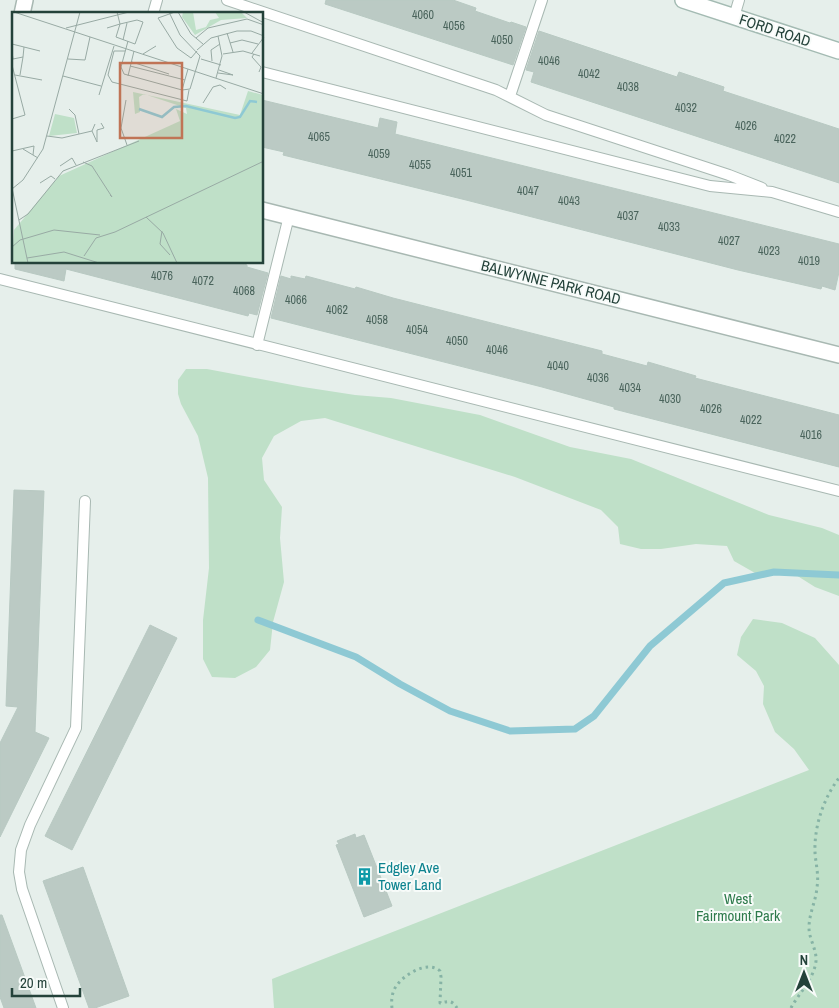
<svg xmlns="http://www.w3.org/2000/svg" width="839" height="1008" font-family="'Archivo Narrow',sans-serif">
<rect width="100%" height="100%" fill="#e6efeb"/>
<path fill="#bfe0c8" d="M186 369H207L303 387 355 395 391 398 480 415 570 447 631 459 769 515 822 528 839 535V596L815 587 788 570 755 573 734 561 727 546 696 544 661 549H641L620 544 618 527 601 510 515 477 325 418 301 421 274 436 262 458 264 480 282 507 280 538 284 582 273 622 270 650 256 667 235 678 212 677 203 659V620L209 568 208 478 198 436 181 404 178 394V380Z
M753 619 782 623 815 638 839 665V1008H274L272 979 809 770 794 749 775 732 763 704 764 686 756 671 737 655 741 637Z"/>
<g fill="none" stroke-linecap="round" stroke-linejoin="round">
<path stroke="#8ec9d4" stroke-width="7" d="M258 620 356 657 400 684 450 711 510 731 575 729 594 716 650 646 724 583 774 572 839 575"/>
</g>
<path fill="#bbcac4" stroke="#b8c9c2" d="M326 0H453L476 8 475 11 510 23 511 22 526 27 513 65 325 4Z
M539 31 677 77 679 72 724 87 723 91 839 129V183L531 82 534 72 526 70Z
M262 100 378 128 380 118 397 122 395 134 839 244V272L835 290 822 286 821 289 738 270 466 200 283 155 284 152 262 147Z
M15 262H238L247 265V267L268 273 257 315 249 313 248 316 66 269 64 281 15 269Z
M281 276 291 279V276L305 279 306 276 355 289 356 287 393 298 602 351V354L647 366 648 362 696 376 695 378 839 415V467L614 409V407L542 387 271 318Z
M14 490 44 491 35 732 49 738 0 837V743L18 707 6 706Z
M150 625 177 638 72 850 45 836Z
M355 834 356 838 364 835 392 906 364 917 336 845 339 844 337 841Z
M83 867 129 996 95 1008H89L43 881Z
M0 915H2L36 1008H4L0 997Z"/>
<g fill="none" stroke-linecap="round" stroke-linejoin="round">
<defs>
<path id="service" d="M227 0 496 90 546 115 729 175 762 188
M153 14 157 0
M734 17 739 0
M262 72 710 186 772 192 839 212
M510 96 542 0
M0 279 839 491
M257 345 289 216
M63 1008 22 889 19 872 21 850 30 825 76 728 85 501"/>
<path id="minor" d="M22 14 25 0
M262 210 839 355"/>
<path id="secondary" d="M683 0 839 51"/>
</defs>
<use href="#service" stroke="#a8b8b2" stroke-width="12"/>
<use href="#minor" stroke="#a8b8b2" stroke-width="18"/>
<use href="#secondary" stroke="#a4bbb3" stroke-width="18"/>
<path stroke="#86b3a5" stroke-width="3" stroke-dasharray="2.5 4" stroke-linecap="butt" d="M392 1008C391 1000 392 991 397 985 405 974 428 960 440 971L441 977 440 1003C449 1001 452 1000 457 1008
M791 1008C799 993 814 979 816 961 817 950 809 939 809 928 809 913 816 901 817 887 819 876 816 865 815 853 814 827 823 799 839 778"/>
<use href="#service" stroke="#fff" stroke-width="10"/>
<use href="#minor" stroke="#fff" stroke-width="15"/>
<use href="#secondary" stroke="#fff" stroke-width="15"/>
</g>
<defs>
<symbol id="building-bare" viewBox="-9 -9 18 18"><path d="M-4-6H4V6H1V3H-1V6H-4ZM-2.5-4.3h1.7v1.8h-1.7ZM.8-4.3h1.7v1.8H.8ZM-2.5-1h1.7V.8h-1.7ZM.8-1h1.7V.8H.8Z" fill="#0f9aa8" stroke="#f7fbf9" stroke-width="2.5" paint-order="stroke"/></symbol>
</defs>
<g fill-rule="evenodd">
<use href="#building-bare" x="352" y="864" width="25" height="25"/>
</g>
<g text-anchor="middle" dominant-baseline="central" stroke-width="4" stroke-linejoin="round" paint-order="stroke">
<g font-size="12" fill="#4a645c">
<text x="423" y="15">4060</text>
<text x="454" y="26">4056</text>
<text x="502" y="40">4050</text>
<text x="549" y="61">4046</text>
<text x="589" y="74">4042</text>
<text x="628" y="87">4038</text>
<text x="686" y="108">4032</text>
<text x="746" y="126">4026</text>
<text x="319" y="137">4065</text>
<text x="785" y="139">4022</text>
<text x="379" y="154">4059</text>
<text x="420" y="165">4055</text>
<text x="461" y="173">4051</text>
<text x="528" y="191">4047</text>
<text x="569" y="201">4043</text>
<text x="628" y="216">4037</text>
<text x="669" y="227">4033</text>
<text x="729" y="241">4027</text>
<text x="769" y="251">4023</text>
<text x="809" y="261">4019</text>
<text x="162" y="276">4076</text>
<text x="203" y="281">4072</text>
<text x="244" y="291">4068</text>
<text x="296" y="300">4066</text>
<text x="337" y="310">4062</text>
<text x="377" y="320">4058</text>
<text x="417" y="330">4054</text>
<text x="457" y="341">4050</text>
<text x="497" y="350">4046</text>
<text x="558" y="366">4040</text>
<text x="598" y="378">4036</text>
<text x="630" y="388">4034</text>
<text x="670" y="399">4030</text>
<text x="711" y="409">4026</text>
<text x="751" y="420">4022</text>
<text x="811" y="435">4016</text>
</g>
<g font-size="15" fill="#24423a" stroke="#f7fbf9">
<text transform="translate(775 30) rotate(18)">FORD ROAD</text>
<text transform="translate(551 282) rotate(14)">BALWYNNE PARK ROAD</text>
</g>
<g font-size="15" fill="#0d838f" stroke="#f7fbf9" text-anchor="start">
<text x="378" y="867">Edgley Ave<tspan x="378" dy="17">Tower Land</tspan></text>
</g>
<g font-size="15" fill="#2d7a4b" stroke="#f7fbf9">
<text x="738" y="898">West<tspan x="738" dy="17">Fairmount Park</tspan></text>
</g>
</g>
<g transform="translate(12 12)">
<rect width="251" height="251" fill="#e6efeb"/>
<path d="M171 0H181L184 18 194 15 198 8 207 6 203 0H229L235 6 209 8 183 23 170 5ZM121 80 228 103 236 79 251 83V251H0L2 218 47 164 168 109 164 97 175 102 174 96 132 82 127 85 128 100 123 102ZM43 102 62 106 65 121 37 124Z" fill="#bfe0c8"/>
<path fill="none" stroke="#8ec9d4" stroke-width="2.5" d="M127 97 150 105 162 95 174 94 223 106 228 105 238 89 245 90"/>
<path fill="none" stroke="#98aaa4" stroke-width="1" d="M2 0 252 82M163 0 146 6 165 36 179 46 185 39M166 0 179 22 191 32M232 0 252 11M125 8 131 10 123 32 104 25 108 12ZM54 16 117 0M95 16 108 12 105 0M215 21 221 40M184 26 196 16 235 7 252 13M111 28 115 11M116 29 109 55 112 62 170 78 178 77 188 44 168 23 157 0M218 31 230 28 246 32M0 32 28 39M185 38 199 26 225 19H239L252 24M113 39H102L96 63 100 70 175 89 177 78M0 40 1 47 11 45 12 35M240 41 252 25M131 42 144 34M211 42 231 39 248 44M242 42 240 45 249 55 247 60M56 47 73 48 78 25M189 47 209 53M200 49 199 38 208 32M120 50 157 62M0 53 13 103 0 107M118 54 173 68M206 61 221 63 207 58M3 63 30 68M8 63 11 45M51 64 89 74M116 64 122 39M204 66 210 44 206 24M170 78 176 57M87 83 102 34M114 88 109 116 115 133M191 91 201 75 208 73 214 77M57 97 63 103 67 122M83 112 80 119 85 130V118L92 116 89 111M35 124 50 126 80 119M11 137 26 146M0 139 22 134 21 143M71 150 80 154 100 185 98 183M48 154 60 146 64 153M28 171 39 164 43 167M0 176 16 251M0 177 11 168 31 137 68 0M134 205 151 221 165 251M7 208 16 202 51 159 127 129M150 219 148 232 158 243M0 235 8 228 42 218 88 223M72 244 84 226 103 220 252 149M15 246 52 240 87 251"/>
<path fill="#c07456" fill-opacity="0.15" stroke="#c07456" stroke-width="2.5" d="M108 51H170V126H108Z"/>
<rect width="251" height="251" fill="none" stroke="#24423a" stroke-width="2.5"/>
</g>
<g transform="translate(804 973)" stroke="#f7fbf9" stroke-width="4" paint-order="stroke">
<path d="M0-4L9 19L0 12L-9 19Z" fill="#24423a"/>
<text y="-8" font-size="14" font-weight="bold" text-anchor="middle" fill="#24423a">N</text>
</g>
<path d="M12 988v8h68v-8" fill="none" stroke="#24423a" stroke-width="2.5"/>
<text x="20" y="988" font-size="15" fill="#24423a" stroke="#f7fbf9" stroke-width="4" paint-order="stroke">20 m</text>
</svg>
